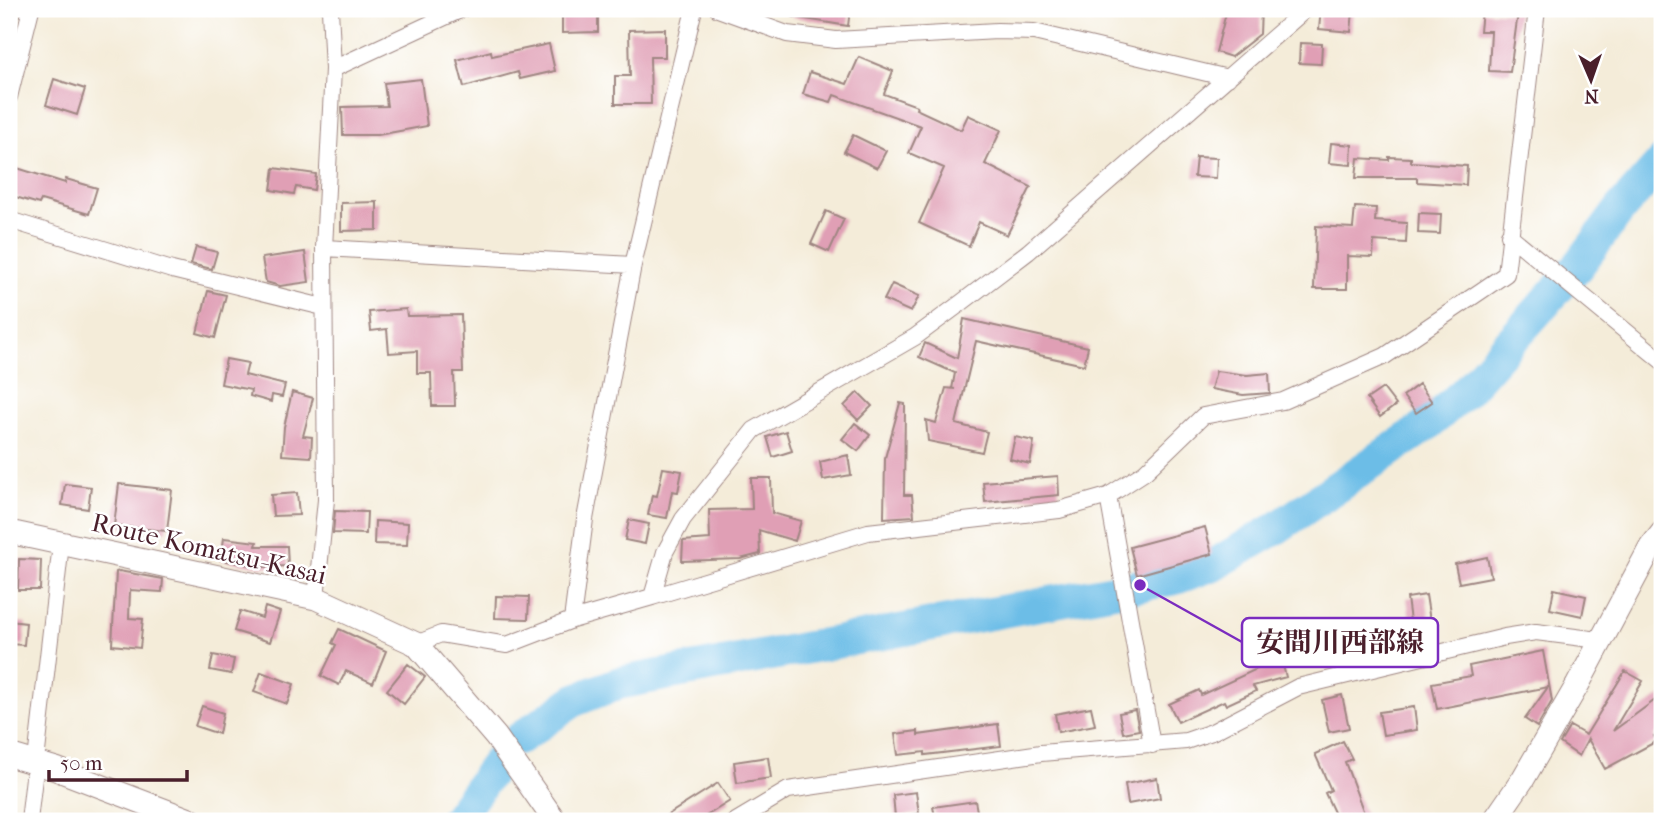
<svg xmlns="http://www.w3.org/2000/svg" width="1671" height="830" font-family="'IM FELL French Canon','Noto Serif JP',serif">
<rect width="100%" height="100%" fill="#fff"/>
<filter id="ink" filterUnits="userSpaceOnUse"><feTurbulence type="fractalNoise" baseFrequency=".0143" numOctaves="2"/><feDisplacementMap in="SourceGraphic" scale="14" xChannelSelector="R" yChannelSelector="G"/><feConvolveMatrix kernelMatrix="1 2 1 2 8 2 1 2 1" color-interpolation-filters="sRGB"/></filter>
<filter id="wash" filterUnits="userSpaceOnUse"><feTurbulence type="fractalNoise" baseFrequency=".00686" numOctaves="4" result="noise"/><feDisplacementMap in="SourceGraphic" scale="28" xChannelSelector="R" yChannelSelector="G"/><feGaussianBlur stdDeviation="1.57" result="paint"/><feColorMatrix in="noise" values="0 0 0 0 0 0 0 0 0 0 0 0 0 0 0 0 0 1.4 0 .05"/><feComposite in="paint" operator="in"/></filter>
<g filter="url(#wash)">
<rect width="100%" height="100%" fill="#f4ecd9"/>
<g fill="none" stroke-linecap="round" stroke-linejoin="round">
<path stroke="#6cbde7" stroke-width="33" d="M520 738 575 700 619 683 1122 589 1177 578 1215 564 1277 528 1430 423 1467 390 1578 266 1622 207 1662 162
M455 821 499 760"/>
</g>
<g id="blocks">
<path fill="#e09fb5" d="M562 9H598V32L562 33Z
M794 9H850L848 26 793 17Z
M1227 9H1261L1260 34 1231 57 1216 52Z
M1321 9 1353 11 1351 32 1319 29Z
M1482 11 1518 13 1510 72 1489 71 1491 31H1480Z
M665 29V57H650L651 104H615V76H630L629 30Z
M1300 43 1322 44 1321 64 1299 63Z
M549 44 555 71 520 79 518 72 464 87 457 60 491 51 492 56Z
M859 57 893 71 884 94 917 106 916 109 961 130 968 115 1001 130 985 164 1031 187 1007 235 979 222 969 246 919 223 944 168 909 153 921 126 834 95 831 102 803 94 810 72 847 84Z
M54 79 85 89 77 115 46 105Z
M421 79 427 126 378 135H343L342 107 387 106 384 83Z
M853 135 886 151 877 168 844 152Z
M1331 143 1352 145 1351 165 1329 163Z
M1196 157 1217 158 1216 178 1194 177Z
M1389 157 1411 158V162L1467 166 1466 185 1417 182V178H1356L1358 158 1389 160Z
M17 168 65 183 66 179 97 188 89 214 41 200 39 204 9 195Z
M274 168 316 174 314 190 296 187 294 194 271 190Z
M377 202V230L341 231V203Z
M1355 207 1376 208 1375 221 1407 223 1406 243 1374 241 1373 257 1347 256V289H1314L1316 226 1353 228Z
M826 211 844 219 829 252 811 244Z
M1419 213 1441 214 1440 234 1418 233Z
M196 247 217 252 212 269 191 264Z
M305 252 309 282 280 286 266 282 262 258Z
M892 284 919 296 911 312 884 300Z
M208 291 226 295 215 338 197 333Z
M406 309 407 316 461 315 463 372H454L455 406H432L431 373H417V351L389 353 387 329 371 331 369 312Z
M964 319 1088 347 1084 365 976 341 956 424 987 432 982 452 928 441 926 420 936 423 946 388 955 389H952L955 373 919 357 925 343 957 358Z
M226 359 248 363 245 375 285 385 282 397 272 395 271 402 250 396 251 390 221 384Z
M1216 371 1247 375 1269 373 1270 393 1243 395 1211 389Z
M1419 384 1432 402 1416 413 1403 396Z
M1383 388 1396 405 1380 417 1367 399Z
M292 392 313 398 303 436 312 437 311 457 282 455 284 427Z
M858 392 872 406 858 420 844 406Z
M900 403 905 404 904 495H912L914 516 884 518 885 458Z
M855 423 870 435 858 451 842 439Z
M786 431 792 451 773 457 767 437Z
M1015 437 1034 441 1030 464 1010 459Z
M848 455 851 475 823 480 820 462Z
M663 468 682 471 678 492 672 491 667 518 648 515 652 495 657 496Z
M1058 476 1059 495 985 502 983 482Z
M751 478H771L772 513 801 521 795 541 759 530 760 554 740 559 682 561 683 541 710 539 709 510 752 509Z
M65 484 91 487 88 509 62 505Z
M119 484 172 490 167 531 114 526Z
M297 493 299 515 273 516 271 495Z
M335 511 367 512 366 534 333 533Z
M629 520 649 524 645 544 625 540Z
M375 521 408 523 407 545 374 544Z
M1205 527 1212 554 1137 575 1130 547Z
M224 538 257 542 256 546H287L288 566 262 567 221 560Z
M1487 557 1491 577 1459 583 1455 564Z
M19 559 41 560 40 590H18Z
M119 571 163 579 162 592 130 590 129 618 143 619 140 648 112 645 116 572Z
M1554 589 1586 596 1582 616 1550 609Z
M1426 595 1431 627 1411 629 1407 598Z
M496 596 529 597 528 619 495 618Z
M265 607 280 612 270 642 234 631 240 611 262 618Z
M9 621 26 623 24 645 9 644Z
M339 629 386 651 373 683 346 671 339 685 321 676 336 645 332 643Z
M1543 651 1552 701 1537 727 1525 719 1548 687 1437 709 1432 683 1471 676 1469 666Z
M213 655 234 659 231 674 210 670Z
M1281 658 1286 677 1253 686 1256 691 1226 705 1224 701 1178 722 1169 704 1199 690 1201 695 1259 668 1258 665Z
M408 664 425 677 404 704 387 690Z
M1625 671 1643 681 1613 731 1662 695V730L1654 736 1657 741 1605 769 1588 739 1579 756 1560 743 1570 726 1586 735Z
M261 672 294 684 287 704 254 692Z
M1342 695 1349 728 1329 732 1322 700Z
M202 706 223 713 219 734 195 726Z
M1091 707 1095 725 1058 732 1055 714Z
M1414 707 1417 730 1383 735 1379 712Z
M1135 710 1139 730 1123 733 1119 713Z
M998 724 1001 746 925 755V752L898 755 895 734 918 731V735Z
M1343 741 1352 759 1345 762 1367 821H1338L1325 793 1331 790 1315 754Z
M768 757 771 778 737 783 734 762Z
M1157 778 1160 798 1128 804 1125 784Z
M718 783 730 801 698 821H658Z
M916 792 919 814 895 817 893 795Z
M975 801 979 821H936L933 807Z"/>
</g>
</g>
<g filter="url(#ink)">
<use href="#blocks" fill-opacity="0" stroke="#9f8682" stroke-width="2"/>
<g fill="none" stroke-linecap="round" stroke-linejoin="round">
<defs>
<path id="street" d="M718 9 787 34 836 40 997 31 1034 32 1228 78
M333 69 462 9
M9 97 31 9
M9 220 172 270 323 307
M1509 235 1662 361
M324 248 633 265
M1108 496 1152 745
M652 597 868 532 1059 510 1108 496 1145 472 1203 416 1283 401 1385 356 1506 274 1537 9
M316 598 326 500 324 248 333 69 330 9
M572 620 652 597 665 552 683 519 754 430 915 337 961 303 1028 252 1306 9
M416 644 441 634 507 645 572 620 585 519 633 265 694 9
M29 821 61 544
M736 821 788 790 1041 753 1186 741 1212 732 1298 687 1505 637 1536 632 1599 640"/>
<path id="secondary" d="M9 532 316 598 416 644 496 737 555 821
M9 755 56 769 192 821
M1494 821 1523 779 1578 684 1651 547 1662 533"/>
</defs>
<use href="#street" stroke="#9f8682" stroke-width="18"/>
<use href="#secondary" stroke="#9f8682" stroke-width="25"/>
<use href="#street" stroke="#fff" stroke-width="16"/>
<use href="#secondary" stroke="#fff" stroke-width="23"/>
</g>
</g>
<g text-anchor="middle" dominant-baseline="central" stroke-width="5" stroke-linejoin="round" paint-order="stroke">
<g font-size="26" fill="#4a1f2b" stroke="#fff">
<text transform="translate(209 549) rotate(13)">Route Komatsu-Kasai</text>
</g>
</g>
<path fill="none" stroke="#7b2cbf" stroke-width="2.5" d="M1140 585L1242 642"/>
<circle fill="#7b2cbf" stroke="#fff" stroke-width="2.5" cx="1140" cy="585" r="7"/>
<rect fill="#fff" stroke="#7b2cbf" stroke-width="2.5" x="1242" y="618" width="196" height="49" rx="7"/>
<g font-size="28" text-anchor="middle" font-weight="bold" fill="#4a1f2b">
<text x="1340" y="652">安間川西部線</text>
</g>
<rect width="1671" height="830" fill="none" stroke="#fff" stroke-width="35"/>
<g transform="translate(1591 80) rotate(178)" stroke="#ffffff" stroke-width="5" paint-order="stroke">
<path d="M0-5L12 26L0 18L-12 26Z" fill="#4a1f2b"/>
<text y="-10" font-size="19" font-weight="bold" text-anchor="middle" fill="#4a1f2b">N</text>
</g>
<path d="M49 770v10h138v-10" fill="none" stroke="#4a1f2b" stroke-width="3.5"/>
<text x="60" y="770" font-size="21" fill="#4a1f2b" stroke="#ffffff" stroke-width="5" paint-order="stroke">50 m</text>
</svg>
